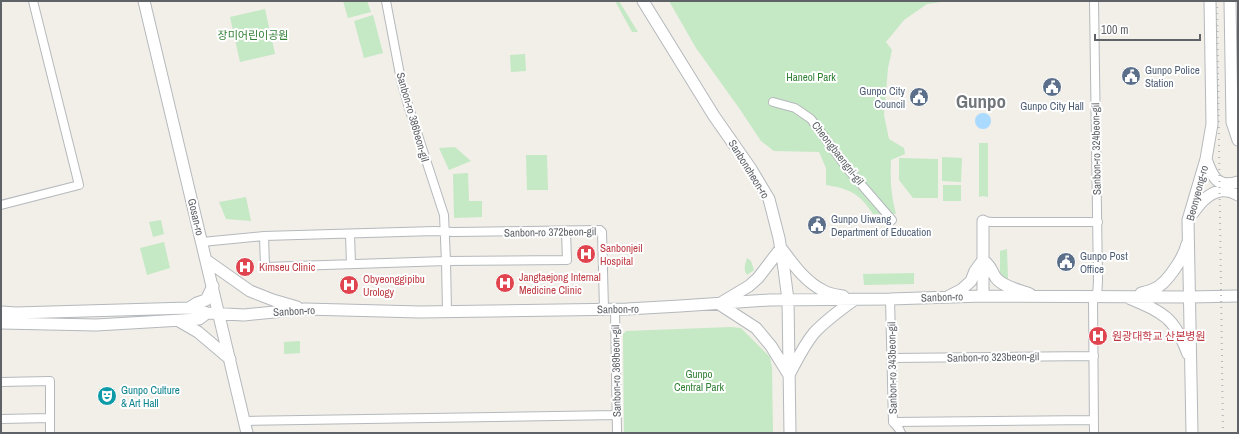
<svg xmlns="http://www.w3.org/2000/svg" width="1239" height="434" font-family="'Archivo Narrow','Noto Sans KR',sans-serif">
<rect width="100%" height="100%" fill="#f1efe8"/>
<path fill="#c5e8c5" d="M343 1H367L371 12 348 18Z
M615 1H619L638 32H632Z
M669 1H948L927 4 904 20 886 42 892 50 888 68 884 115 889 139 904 148 905 154 891 160C890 179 891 196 896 214H873C859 193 850 189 826 185V168L819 152 774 151 761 141 739 108 696 48Z
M265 9 275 54 240 62 230 17Z
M373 15 383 53 364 58 354 21Z
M525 54 526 71 511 72 510 55Z
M979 143H988V197L983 196 979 197Z
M455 147 471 161 449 170 439 148Z
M526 155H547L548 190H527Z
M942 157 962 158 961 182 942 181Z
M899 158 938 159V198H913L899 180Z
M468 173 469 201H482V217L454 218 453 174Z
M943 185H961V201H943Z
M246 197 251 221 226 219 219 202Z
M161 220 164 234 153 237 149 222Z
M164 242 170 268 147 275 140 248Z
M1007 249 1008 279 1003 277 1000 272V251Z
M747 258 751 261 754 270 747 275C743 269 745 265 747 258Z
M914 273V284L864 285 863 274Z
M731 327 741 328 770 357 772 368 773 433H624L623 334 626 331Z
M300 341V353L284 354V342Z"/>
<path fill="#aadaff" d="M975 121a8 8 0 1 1 16 0a8 8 0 1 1-16 0Z"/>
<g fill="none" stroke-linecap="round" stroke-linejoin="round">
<defs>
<path id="minor" d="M386 1 401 80 409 108 444 215 446 261 447 311
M1094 1 1098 281 1097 296
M773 102 795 108 811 119 847 168 892 220
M1 205 79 185 33 1
M983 221 992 222H1098
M350 234 351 264
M264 236 435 231 454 232 600 230 602 232 604 309
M202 242 264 236 265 267 446 261 567 260 566 231
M1093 296 1094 433
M890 299 893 422 899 429 901 433
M615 309 617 433
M892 358 1094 356
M1 382 50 381V433
M1 419 50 418
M244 421 617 415
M893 422 1094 420"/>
<path id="tertiary" d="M144 1 247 433
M643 1 714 116 751 169 769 199 779 238 784 269 788 300 790 433
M1230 1 1232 122 1238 140
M1206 159C1212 176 1217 189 1238 182
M1193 213C1203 198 1219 183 1238 195
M983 221V296
M206 260 250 291 273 300 297 307
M1141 293C1145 292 1150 291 1154 289 1167 284 1184 257 1187 244
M949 296 961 290 971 281 975 271 983 260C992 267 990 269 996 278 1003 287 1020 290 1030 294
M1129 298C1164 313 1174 317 1188 354
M189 308 197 303 206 300 213 286
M1 312 16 313 189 308 197 309 207 313
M179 321 198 332 230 359
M1 323 96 325 199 319 207 313 244 315 305 309 420 312 627 309 680 306 769 300 890 299 983 296 1190 297 1238 296
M790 373C797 360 804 345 814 333 826 320 840 310 854 300
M789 375 771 346 756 328 719 304 749 286 758 278 781 248C793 264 805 282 824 291 829 294 837 295 843 296
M1192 433 1188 220 1206 159 1212 124 1210 1"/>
</defs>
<use href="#minor" stroke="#b5b8bc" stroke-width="10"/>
<use href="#tertiary" stroke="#b5b8bc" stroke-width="13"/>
<use href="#minor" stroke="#fff" stroke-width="8"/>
<use href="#tertiary" stroke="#fff" stroke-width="11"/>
<path stroke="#b6b7b8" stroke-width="2" stroke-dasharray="1 5" stroke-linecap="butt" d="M1217 1 1223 433"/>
</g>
<defs>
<symbol id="civic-disc" viewBox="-11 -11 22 22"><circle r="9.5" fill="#5c6f8a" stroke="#fff"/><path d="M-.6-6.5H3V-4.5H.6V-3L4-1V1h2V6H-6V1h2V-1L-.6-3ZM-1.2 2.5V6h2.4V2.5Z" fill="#fff"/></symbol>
<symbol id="hospital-disc" viewBox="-11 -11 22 22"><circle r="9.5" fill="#e0444e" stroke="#fff"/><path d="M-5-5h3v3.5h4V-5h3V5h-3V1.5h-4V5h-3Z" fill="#fff"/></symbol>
<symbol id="theatre-disc" viewBox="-11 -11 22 22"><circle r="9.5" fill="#0f9aa8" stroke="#fff"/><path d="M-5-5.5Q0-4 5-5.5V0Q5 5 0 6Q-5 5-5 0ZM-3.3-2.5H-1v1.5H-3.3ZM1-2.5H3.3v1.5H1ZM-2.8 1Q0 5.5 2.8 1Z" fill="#fff"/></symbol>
</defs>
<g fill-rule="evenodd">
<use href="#civic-disc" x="1120" y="65" width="22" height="22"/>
<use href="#civic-disc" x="1041" y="76" width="22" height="22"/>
<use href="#civic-disc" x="908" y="86" width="22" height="22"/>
<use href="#civic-disc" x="806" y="214" width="22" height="22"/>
<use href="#hospital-disc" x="575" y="243" width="22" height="22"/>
<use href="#civic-disc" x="1055" y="251" width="22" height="22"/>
<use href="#hospital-disc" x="234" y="256" width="22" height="22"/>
<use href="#hospital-disc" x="494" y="272" width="22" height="22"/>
<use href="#hospital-disc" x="338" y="274" width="22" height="22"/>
<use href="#hospital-disc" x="1087" y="325" width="22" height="22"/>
<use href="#theatre-disc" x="96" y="385" width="22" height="22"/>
</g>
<g text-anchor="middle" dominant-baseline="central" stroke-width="4" stroke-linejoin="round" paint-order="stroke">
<g font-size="11" fill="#348238" stroke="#fff">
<text x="253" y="35">장미어린이공원</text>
<text x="811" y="77">Haneol Park</text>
<text x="699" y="374">Gunpo<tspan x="699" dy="13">Central Park</tspan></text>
</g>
<g font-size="11" fill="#4e5e75" stroke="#fff" text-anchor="start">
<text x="1145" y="70">Gunpo Police<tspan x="1145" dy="13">Station</tspan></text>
<text x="905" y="91" text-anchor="end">Gunpo City<tspan x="905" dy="13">Council</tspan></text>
<text x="1052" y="106" text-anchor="middle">Gunpo City Hall</text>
<text x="831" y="219">Gunpo Uiwang<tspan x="831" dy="13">Department of Education</tspan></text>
<text x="1080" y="256">Gunpo Post<tspan x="1080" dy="13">Office</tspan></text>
</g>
<g font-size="11" fill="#5f6368" stroke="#fff">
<text transform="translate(413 117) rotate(74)">Sanbon-ro 386beon-gil</text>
<text transform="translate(1096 149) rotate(-91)">Sanbon-ro 324beon-gil</text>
<text transform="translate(838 153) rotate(52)">Cheongbaengni-gil</text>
<text transform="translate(749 169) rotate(58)">Sanboncheon-ro</text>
<text transform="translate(1197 193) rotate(-75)">Beonyeong-ro</text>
<text transform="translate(196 217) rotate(77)">Gosan-ro</text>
<text transform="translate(550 232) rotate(-1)">Sanbon-ro 372beon-gil</text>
<text transform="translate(942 297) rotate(-2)">Sanbon-ro</text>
<text transform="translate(618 309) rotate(-1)">Sanbon-ro</text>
<text transform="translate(294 311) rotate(-3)">Sanbon-ro</text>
<text transform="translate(993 357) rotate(-1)">Sanbon-ro 323beon-gil</text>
<text transform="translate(892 368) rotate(-91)">Sanbon-ro 343beon-gil</text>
<text transform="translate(616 371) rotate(-91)">Sanbon-ro 369beon-gil</text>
</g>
<g font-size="11" fill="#be3a42" stroke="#fff" text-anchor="start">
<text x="600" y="248">Sanbonjeil<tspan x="600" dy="13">Hospital</tspan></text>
<text x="259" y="267">Kimseu Clinic</text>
<text x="519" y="277">Jangtaejong Internal<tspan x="519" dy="13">Medicine Clinic</tspan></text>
<text x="363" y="279">Obyeonggipibu<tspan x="363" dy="13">Urology</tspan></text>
<text x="1112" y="336">원광대학교 산본병원</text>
</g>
<g font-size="11" fill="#0d838f" stroke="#fff" text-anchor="start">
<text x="121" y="390">Gunpo Culture<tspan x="121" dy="13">&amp; Art Hall</tspan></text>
</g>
<g font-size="19" font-weight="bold" fill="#70757a" stroke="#fff">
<text x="981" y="101">Gunpo</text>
</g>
</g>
<rect width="1239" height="434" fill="none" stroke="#5f6368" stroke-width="4"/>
<path d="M1095 34v6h105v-6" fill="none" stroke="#5f6368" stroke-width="2"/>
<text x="1101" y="34" font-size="12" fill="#5f6368" stroke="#ffffff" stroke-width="3" paint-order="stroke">100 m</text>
</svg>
